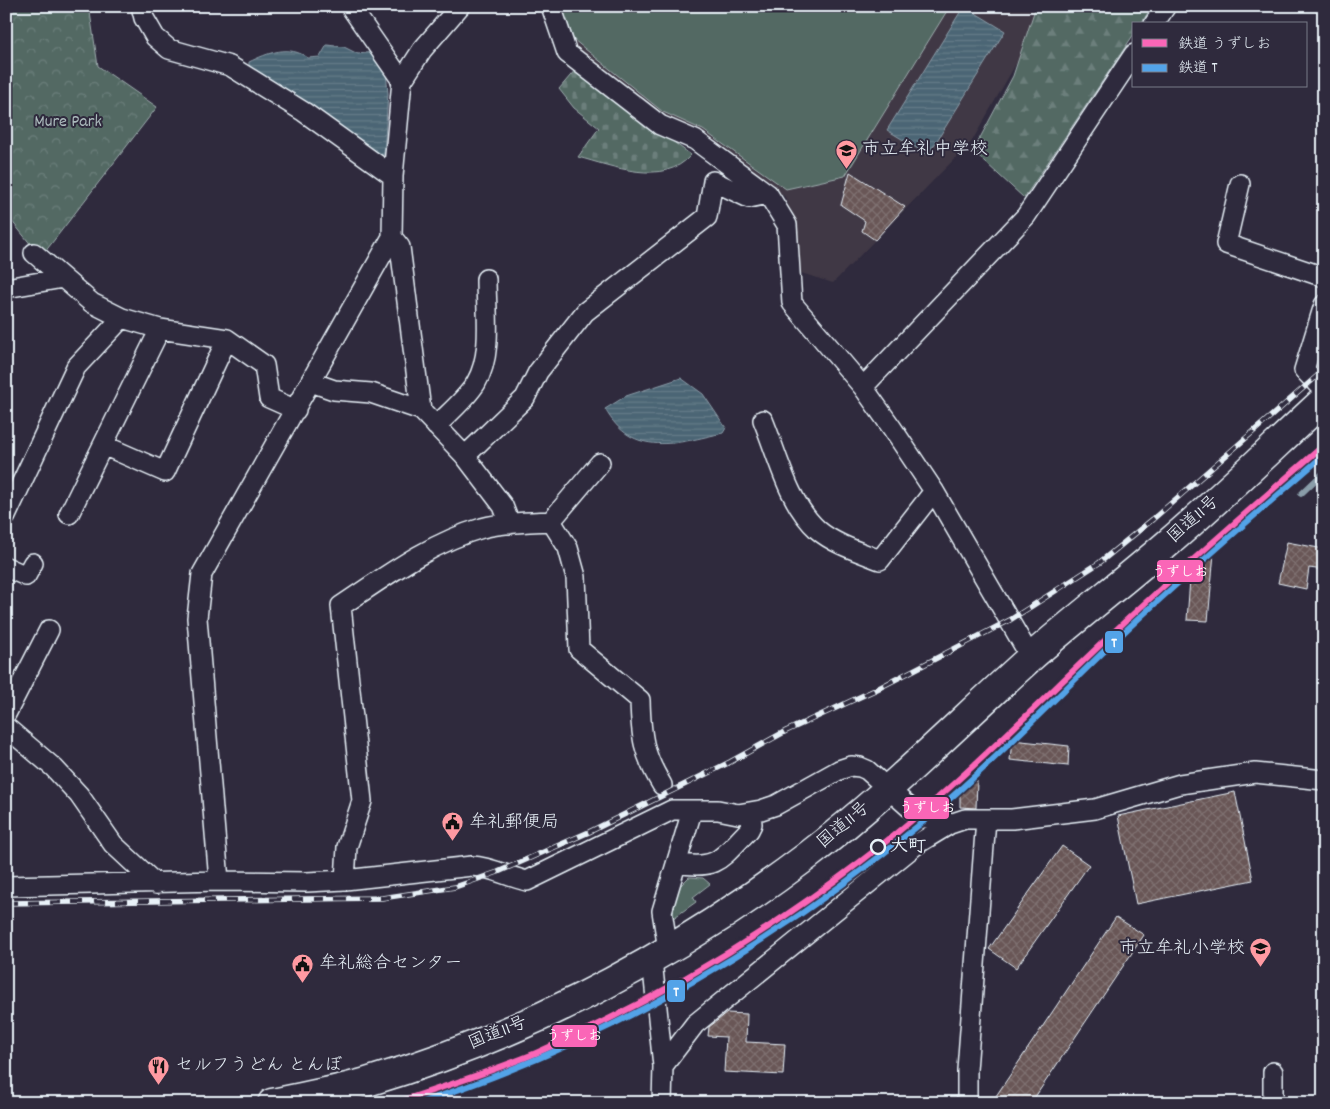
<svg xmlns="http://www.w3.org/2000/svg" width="1330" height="1109" font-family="Dekko,'Klee One',sans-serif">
<defs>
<pattern id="forest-firs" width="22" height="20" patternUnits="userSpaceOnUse" patternTransform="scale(1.25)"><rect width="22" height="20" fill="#536964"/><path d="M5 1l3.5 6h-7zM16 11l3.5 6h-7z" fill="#6c7f7b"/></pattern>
<pattern id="cemetery-stones" width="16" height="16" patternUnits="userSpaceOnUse" patternTransform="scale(1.25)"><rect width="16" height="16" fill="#536964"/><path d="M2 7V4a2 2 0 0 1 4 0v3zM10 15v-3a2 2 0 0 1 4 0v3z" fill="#6c7f7b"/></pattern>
<pattern id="park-crowns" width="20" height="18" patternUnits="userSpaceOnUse" patternTransform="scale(1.25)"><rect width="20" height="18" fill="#536964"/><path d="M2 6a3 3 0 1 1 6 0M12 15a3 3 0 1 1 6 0" fill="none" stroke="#6c7f7b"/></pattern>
<pattern id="water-rules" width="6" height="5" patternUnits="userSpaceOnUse" patternTransform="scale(1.25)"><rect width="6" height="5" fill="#4c6574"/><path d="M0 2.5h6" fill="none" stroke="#667c89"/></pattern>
<pattern id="building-cross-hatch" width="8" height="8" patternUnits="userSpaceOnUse" patternTransform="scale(1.25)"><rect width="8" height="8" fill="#695757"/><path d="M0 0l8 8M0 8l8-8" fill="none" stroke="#7e7070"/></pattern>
</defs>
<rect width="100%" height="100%" fill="#2f2a3d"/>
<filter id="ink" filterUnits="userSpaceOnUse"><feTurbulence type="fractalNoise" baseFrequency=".02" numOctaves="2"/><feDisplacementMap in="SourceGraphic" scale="10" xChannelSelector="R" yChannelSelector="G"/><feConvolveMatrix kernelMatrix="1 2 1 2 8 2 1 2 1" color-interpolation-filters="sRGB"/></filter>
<g filter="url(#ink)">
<path fill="#403845" d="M555 6H1049L972 141 833 283 798 272 794 218 785 197 701 134 661 116 571 43Z"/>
<path fill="#536964" stroke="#9eadae" d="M561 6H950L845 176 786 189 703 130 663 112 574 40Z
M689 877 703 878 710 884 693 897 696 902 672 919 676 890Z"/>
<path fill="url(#forest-firs)" stroke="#9eadae" d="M1036 6H1152L1141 24H1134V34L1024 198 973 151 1013 76Z"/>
<path fill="url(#cemetery-stones)" stroke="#9eadae" d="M576 69 691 155C664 187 612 166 578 157L599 128 574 108 559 89Z"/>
<path fill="url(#park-crowns)" stroke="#9eadae" d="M6 6H89L98 66 157 107 41 257 6 214Z"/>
<path fill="url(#water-rules)" stroke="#8a9da9" d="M964 6 1005 31 928 155 887 130Z
M327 45 344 47 358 54 374 52 386 72 388 93 384 154 380 157 249 73V62C268 53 289 44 308 58L320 57Z
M681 378 703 394 726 428 723 433C677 443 633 459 605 409L626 396Z"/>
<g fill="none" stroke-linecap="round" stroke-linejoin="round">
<path stroke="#8a9da9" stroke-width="5.5" d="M6 493 14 478
M1301 494 1324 472"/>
</g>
<path fill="url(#building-cross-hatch)" stroke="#e8f1f8" d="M850 172 905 207 875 240 862 231 865 221 841 205Z
M1287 542 1324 549V570L1309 568 1306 589 1278 583Z
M1214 553 1208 621 1187 620 1190 579Z
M1012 740 1069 746 1068 766 1010 760Z
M960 780 977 781 976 808 960 807Z
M1235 792 1253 880 1136 904 1118 816Z
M1062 846 1089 865 1016 968 989 949Z
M1116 917 1144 935 1031 1103H1007L996 1096Z
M727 1013 747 1014 746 1042 785 1044 783 1075 724 1072 726 1037 708 1036 709 1027Z"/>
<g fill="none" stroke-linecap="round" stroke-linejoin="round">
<defs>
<path id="minor" d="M141 6 144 18 155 37 169 49 230 66 304 112 393 176
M350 6 402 81
M551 6 567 53 660 125 695 140 768 194 787 225 792 303 863 387 892 428 934 491 1031 658
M1154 24 1166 6
M1240 184 1226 244 1324 277
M392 237 400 247 421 410
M34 253 92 303 122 318 160 329 227 339 264 365 269 398 296 410
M6 288 63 278
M1324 305 1304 370 1324 391
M311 382 334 390 371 393 421 410 465 456 503 506 510 524
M863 387 1026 216 1134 54
M763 420C778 456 788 503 818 530 834 544 860 552 880 560L934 491
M436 426C449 413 466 399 476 383 493 354 486 312 486 279
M103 445 165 472 227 339
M465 456 525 398 538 372 585 312 707 217 713 181 749 198 768 194
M69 514 160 329
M6 516 76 367 122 318
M551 521 568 548 576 577 579 649 640 700C641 736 643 754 662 785
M6 567 26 576 33 563
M6 714 49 630
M6 727 54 768 79 795 113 844 156 884
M677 863C718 871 722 857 749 830L752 824 751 812
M345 880 347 847 362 801 341 606C386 576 430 543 482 528 505 522 529 522 551 521L600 463
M219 881 197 618 202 574 392 237 393 176 402 81 422 50 460 6
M6 886 219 881 307 882 345 880 472 866C492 867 508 877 527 881L672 810H718L738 814 761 810 776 805 839 770 851 766 860 767 867 770 919 816 950 824
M668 950 662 911 692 811
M652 960 663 1066
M1273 1072V1103
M662 1103 663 1066 695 1024 917 844 950 824 965 819H1012L1095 809 1180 784 1255 773 1324 780
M967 1103V1070L986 819"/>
<path id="highway" d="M272 1103C304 1096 336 1091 367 1082 526 1035 675 956 806 857 885 797 955 726 1028 660 1073 620 1121 584 1167 544 1221 498 1272 448 1324 400"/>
</defs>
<use href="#minor" stroke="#e8f1f8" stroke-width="22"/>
<use href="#highway" stroke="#e8f1f8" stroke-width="31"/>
<use href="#minor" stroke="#2f2a3d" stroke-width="19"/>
<use href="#highway" stroke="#2f2a3d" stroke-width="28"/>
<defs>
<path id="rail" d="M6 903 382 898 455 887 498 872 589 832 730 762 786 731 877 689 1010 620 1099 563 1153 519 1324 370"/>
</defs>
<use href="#rail" stroke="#e8f1f8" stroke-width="5.5"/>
<use href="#rail" stroke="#2f2a3d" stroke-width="4" stroke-dasharray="11" stroke-linecap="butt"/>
<defs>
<path id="rail-1" d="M395 1103C443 1087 490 1072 536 1053 651 1003 760 938 860 862 952 792 1032 709 1116 630 1184 566 1254 506 1324 445"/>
<path id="rail-2" d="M419 1103C605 1043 774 945 924 821 993 763 1056 697 1121 635 1187 573 1256 514 1324 455"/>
</defs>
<use href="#rail-1" stroke="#2f2a3d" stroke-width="10"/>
<use href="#rail-2" stroke="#2f2a3d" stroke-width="10"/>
<use href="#rail-1" stroke="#fa66b7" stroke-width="6"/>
<use href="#rail-2" stroke="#53a3e8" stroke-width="6"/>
</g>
</g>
<defs>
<symbol id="school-pin" viewBox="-11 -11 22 30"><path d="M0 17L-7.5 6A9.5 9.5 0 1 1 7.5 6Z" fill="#ff9aa2" stroke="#2f2a3d"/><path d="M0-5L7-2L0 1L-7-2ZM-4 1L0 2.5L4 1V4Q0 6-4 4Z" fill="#111"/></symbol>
<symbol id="civic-pin" viewBox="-11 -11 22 30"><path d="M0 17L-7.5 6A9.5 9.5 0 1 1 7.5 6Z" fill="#ff9aa2" stroke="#2f2a3d"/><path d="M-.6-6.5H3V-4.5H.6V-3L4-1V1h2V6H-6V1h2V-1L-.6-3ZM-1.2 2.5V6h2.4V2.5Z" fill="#111"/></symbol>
<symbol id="restaurant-pin" viewBox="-11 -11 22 30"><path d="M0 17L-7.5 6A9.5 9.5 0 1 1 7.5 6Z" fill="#ff9aa2" stroke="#2f2a3d"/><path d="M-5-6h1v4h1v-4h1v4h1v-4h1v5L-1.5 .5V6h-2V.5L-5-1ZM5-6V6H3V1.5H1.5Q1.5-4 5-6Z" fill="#111"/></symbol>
</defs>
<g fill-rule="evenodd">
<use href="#school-pin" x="834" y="138" width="25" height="34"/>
<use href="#civic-pin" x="440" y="810" width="25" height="34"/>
<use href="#school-pin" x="1248" y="936" width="25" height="34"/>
<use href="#civic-pin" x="290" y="952" width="25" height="34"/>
<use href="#restaurant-pin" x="146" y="1054" width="25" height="34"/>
</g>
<circle fill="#2f2a3d" stroke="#e8f1f8" stroke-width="2.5" cx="878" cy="847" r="7"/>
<g text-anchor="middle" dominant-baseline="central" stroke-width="4" stroke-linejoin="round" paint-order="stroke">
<g font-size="18" fill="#acbbbd" stroke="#2f2a3d">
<text x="68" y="122">Mure Park</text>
</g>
<g font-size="18" fill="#e8f1f8" stroke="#2f2a3d" text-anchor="start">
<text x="862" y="150">市立牟礼中学校</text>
<text x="469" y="823">牟礼郵便局</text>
<text x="1245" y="949" text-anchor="end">市立牟礼小学校</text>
<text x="319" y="964">牟礼総合センター</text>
<text x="175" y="1066">セルフうどん とんぼ</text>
</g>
<g font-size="18" fill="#e8f1f8" stroke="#2f2a3d">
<text transform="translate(1194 520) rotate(-42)">国道11号</text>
<text transform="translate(844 826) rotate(-40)">国道11号</text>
<text transform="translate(498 1034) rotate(-22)">国道11号</text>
</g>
<g font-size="18" font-weight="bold" fill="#e8f1f8" stroke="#2f2a3d" text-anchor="start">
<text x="890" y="847">大町</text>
</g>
</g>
<g stroke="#2f2a3d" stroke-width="2">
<rect x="1156" y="559" width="48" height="24" rx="5" fill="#fa66b7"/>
<rect x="1104" y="630" width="20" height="24" rx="5" fill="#53a3e8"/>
<rect x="903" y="796" width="47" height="24" rx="5" fill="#fa66b7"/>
<rect x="666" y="979" width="20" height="24" rx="5" fill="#53a3e8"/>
<rect x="551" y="1024" width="47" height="24" rx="5" fill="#fa66b7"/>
</g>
<g font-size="14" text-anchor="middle" font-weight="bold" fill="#fff">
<text x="1180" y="576">うずしお</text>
<text x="1114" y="647">T</text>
<text x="927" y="812">うずしお</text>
<text x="676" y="996">T</text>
<text x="574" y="1040">うずしお</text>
</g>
<rect width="1330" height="1109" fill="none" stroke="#2f2a3d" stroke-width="25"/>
<rect x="12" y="12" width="1305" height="1084" fill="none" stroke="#e8f1f8" stroke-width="2" filter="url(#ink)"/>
<rect x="1132" y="22" width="175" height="65" fill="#2f2a3d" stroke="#797a88"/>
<rect x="1142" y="39" width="25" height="8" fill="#fa66b7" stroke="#797a88"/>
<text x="1178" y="48" font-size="15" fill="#e8f1f8">鉄道 うずしお</text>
<rect x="1142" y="64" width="25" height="8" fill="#53a3e8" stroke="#797a88"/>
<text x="1178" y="72" font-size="15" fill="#e8f1f8">鉄道 T</text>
</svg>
